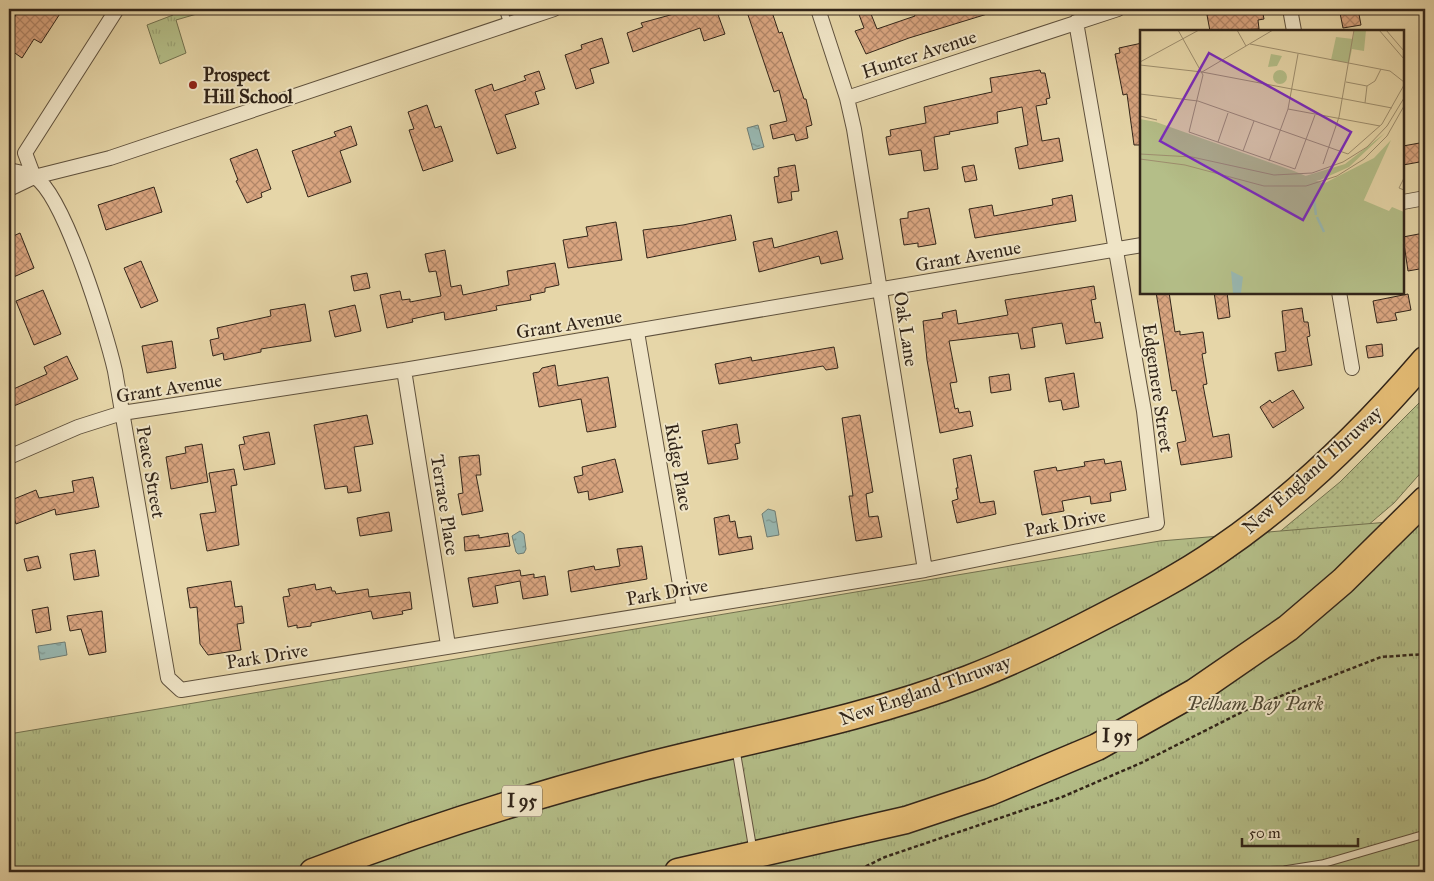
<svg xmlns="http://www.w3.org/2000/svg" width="1434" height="881" font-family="'IM FELL Great Primer',serif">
<defs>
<pattern id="grass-dots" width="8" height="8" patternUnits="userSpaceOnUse" patternTransform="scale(1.25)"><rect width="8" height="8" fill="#b4be88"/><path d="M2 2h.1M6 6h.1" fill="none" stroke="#9ba375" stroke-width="1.8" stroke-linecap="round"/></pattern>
<pattern id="park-tufts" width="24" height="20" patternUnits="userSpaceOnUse" patternTransform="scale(1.25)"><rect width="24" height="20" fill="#b4be88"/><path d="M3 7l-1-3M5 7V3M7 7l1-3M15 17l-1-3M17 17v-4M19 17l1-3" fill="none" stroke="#9ba375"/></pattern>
<pattern id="water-ripples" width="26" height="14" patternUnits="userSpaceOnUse" patternTransform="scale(1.25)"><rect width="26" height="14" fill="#98b7b0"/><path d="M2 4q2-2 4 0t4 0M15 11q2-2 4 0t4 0" fill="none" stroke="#7d958e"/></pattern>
<pattern id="building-cross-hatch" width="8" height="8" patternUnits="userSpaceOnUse" patternTransform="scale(1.25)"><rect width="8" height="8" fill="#d9a580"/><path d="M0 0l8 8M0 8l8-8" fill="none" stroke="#b18668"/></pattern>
</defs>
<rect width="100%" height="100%" fill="#e6d6a8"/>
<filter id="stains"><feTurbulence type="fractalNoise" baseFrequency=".004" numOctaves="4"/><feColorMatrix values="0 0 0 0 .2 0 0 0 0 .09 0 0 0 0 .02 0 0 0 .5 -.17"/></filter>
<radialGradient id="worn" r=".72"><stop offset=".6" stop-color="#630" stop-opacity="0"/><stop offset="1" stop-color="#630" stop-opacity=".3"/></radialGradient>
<path fill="url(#grass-dots)" stroke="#737250" d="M1425 397V468L1394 503 1259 618 1248 558 1340 482Z"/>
<path fill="url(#park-tufts)" stroke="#737250" d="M171 9H214L176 20 186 53 160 64 147 25 173 15Z
M1425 519V872H9V734L1160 541Z"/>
<path fill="url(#water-ripples)" stroke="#6f7d74" d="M758 125 764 147 753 150 747 128Z
M768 509 775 511 779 535 767 537 762 514Z
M520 531 524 534 526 549 524 553 518 554 516 552 512 536Z
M65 642 67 655 40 660 38 646Z"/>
<path fill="url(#building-cross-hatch)" stroke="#322519" d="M20 9H63L41 43 34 39 22 58 9 49V25Z
M692 9H716L725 34 704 41 700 28 633 52 627 33 643 27 641 23Z
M746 9H771L779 33 782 32 804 99H806L812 125 806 127 808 138 796 141 794 134 773 139 770 125 787 121 779 90 774 92Z
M857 9H869L877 29 915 16 913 12 921 9H997V11L909 38 866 54 855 31 864 28Z
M1236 9H1262L1264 19 1258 20 1259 29 1210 31 1207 15Z
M1358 9 1361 25 1343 28 1340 13Z
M602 38 609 63 590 69 594 83 576 89 565 55 582 49 581 45Z
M1142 43V145H1134L1127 94 1123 95 1115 54 1120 53 1119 48Z
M1040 70 1041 73H1045L1050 98 1046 99 1047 104 1036 106 1042 141 1059 138 1063 161 1019 169 1015 148 1028 145 1022 107 997 112 998 123 949 132 950 134 934 137 938 169 924 171 921 150 889 155 886 137 891 136 890 130 926 123 924 107 992 92 990 78Z
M539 71 545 89 535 92 539 104 505 115 516 148 497 154 475 90 492 84 494 91 526 80 524 76Z
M427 105 435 128 441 126 453 161 423 171 409 130 414 129 408 112Z
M351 126 357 145 340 151 351 182 308 197 292 151 336 136 334 132Z
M1425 142V161L1403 165V146Z
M257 149 271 189 261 193 262 197 247 203 236 181 238 180 230 159Z
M795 165 799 191 791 192 792 200 778 203 774 177 779 176 778 168Z
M974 165 977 180 965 182 962 167Z
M154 187 162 212 106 230 98 205Z
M1072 195 1076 221 975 238 969 209 992 205 994 216 1053 205 1052 199Z
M929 208 936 244 918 247V243L904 245 900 219 908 218V212Z
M731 215 736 240 647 258 643 230 683 225Z
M616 222 622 260 568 268 563 240 588 236 586 227Z
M837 231 843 259 821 264 819 256 759 272 753 242 772 238 774 248Z
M20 233 34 268 9 279V238Z
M1424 233 1425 268 1408 271 1403 237Z
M445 250 451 287 461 285 463 295 509 285 507 271 555 263 559 285 545 288V292L530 295 531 300 496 306 497 310 445 320 444 312 412 319 413 322 387 328 380 295 400 291 402 300 410 299V302L441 296 436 271 429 272 425 254Z
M141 261 158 301 141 308 124 268Z
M367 273 370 288 354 291 351 276Z
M1094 286 1096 299 1091 300 1095 323 1100 322 1103 338 1066 344 1062 323 1032 328 1035 347 1021 349 1018 333 949 341 957 382 950 383 955 409 958 408 959 413 970 411 973 426 940 433 927 360 923 321 943 318 942 313 956 310 958 324 1008 315 1005 300Z
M43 290 61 334 34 345 16 301Z
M1156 292H1169L1175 332 1180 331V335L1203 332 1206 353 1202 354 1207 384 1203 385 1213 437 1229 434 1232 457 1181 465 1177 443 1186 441 1176 390 1172 391Z
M1214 292H1227L1230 317 1218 319Z
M1408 294 1411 310 1395 313 1397 320 1377 323 1373 301Z
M305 304 311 341 261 349V352L224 360 223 353 213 356 210 340 219 338 217 328 271 316 270 310Z
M355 305 361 331 335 337 329 311Z
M1302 308 1304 322H1308L1310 336 1307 337 1312 365 1278 371 1275 353 1286 351 1282 311Z
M172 341 176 368 147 373 142 346Z
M1382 344 1383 356 1368 358 1366 346Z
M834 347 838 368 826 370 823 366 719 384 715 364 751 357 752 361Z
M67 356 78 379 9 408V391L47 374 44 367Z
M555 365 558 386 608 377 616 427 587 432 581 399 539 407 533 373 539 372 542 368Z
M1074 373 1079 407 1063 410 1061 400 1049 402 1045 378Z
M1009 374 1011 390 991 393 989 377Z
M1293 390 1304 408 1273 428 1260 407 1270 400 1272 403Z
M367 415 373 444 354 447 361 491 348 493 347 486 325 489 314 425Z
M860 415 873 492 866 494 869 517 878 516 882 537 856 541 849 496H853L842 418Z
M737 424 740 443 735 444 738 459 708 464 702 431Z
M269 432 275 464 244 470 239 445 245 444 243 437Z
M202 444 208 482 171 489 166 457 186 453 185 447Z
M479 455 481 475H476L483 511 462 515 458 494 463 493 459 457Z
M971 455 980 503 994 501 996 514 957 523 952 501 958 499 956 488H958L953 459Z
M615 459 623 492 589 500 588 491 578 493 574 477 583 475 582 467Z
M1104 459 1105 464 1121 461 1126 490 1110 493 1111 501 1091 504 1090 496 1062 501 1064 511 1042 515 1034 471 1056 467 1057 471 1085 466 1084 462Z
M234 469 237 485 231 486 239 545 207 551 200 514 216 512 209 473Z
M93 477 99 507 56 515 55 509 16 524 9 501 36 490 39 498 74 492 72 481Z
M389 512 392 531 360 536 357 518Z
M729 515 730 522 735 521 738 538 751 536 753 549 719 555 714 518Z
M508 533 510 546 465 551 464 537 479 535V538Z
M642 546 647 579 571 592 568 571 594 566 595 570 620 566 617 549Z
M95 550 99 576 74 580 70 554Z
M38 556 41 568 27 571 24 559Z
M520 570 521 576 534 574V578L545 576 548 595 523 599 520 581 495 586 498 603 473 607 468 578Z
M231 581 235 607 242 606 244 623 237 624 241 650 208 655 200 644 197 607 190 608 187 588Z
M315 584 316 590 331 587 332 591H335L336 594 368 589 369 597 410 592 412 609 402 611 403 614 373 619 371 611 311 623V626L297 628V625L288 627 283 597 290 596 288 589Z
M48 607 51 630 36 633 32 610Z
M102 611 106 652 89 655 81 629 70 631 67 616Z"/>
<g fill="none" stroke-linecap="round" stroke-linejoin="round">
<defs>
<path id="service" d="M503 9 508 24
M736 750 753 850
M1230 872 1284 870 1322 864 1425 834"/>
<path id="minor" d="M818 9 847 98 854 129 925 570
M1290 9 1294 31
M847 98 1118 9
M9 170C16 172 28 173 35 177 65 197 106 332 115 371L168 678 181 690 925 570 1157 523 1144 411 1076 22
M34 177 25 153 117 9
M9 189 34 177 110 158 554 9
M1403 202 1425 198
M1339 292 1352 368
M637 332 684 608
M404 370 448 645
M9 457 78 427 122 413 404 370 1142 245"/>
<path id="motorway" d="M313 872C420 831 531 796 642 767 751 739 862 720 968 679 1015 661 1060 639 1104 616 1143 596 1182 576 1218 551 1296 498 1364 431 1425 360
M678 872 906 820 990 792 1097 747 1195 692 1288 628 1343 581 1425 500"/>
</defs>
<use href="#service" stroke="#5f513d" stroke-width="9"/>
<use href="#minor" stroke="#5f513d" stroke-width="16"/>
<use href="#motorway" stroke="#322519" stroke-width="29"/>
<path stroke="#322519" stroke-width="2.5" stroke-dasharray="4 2.5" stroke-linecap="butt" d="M854 872 885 857 1062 797 1141 763 1250 708 1381 657 1425 654"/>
<use href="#service" stroke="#efe4c6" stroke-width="7"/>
<use href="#minor" stroke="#efe4c6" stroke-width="14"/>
<use href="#motorway" stroke="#e3bb74" stroke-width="26"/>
</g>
<circle fill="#8f2418" stroke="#efe4c6" stroke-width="2" cx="193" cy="85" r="5"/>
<g text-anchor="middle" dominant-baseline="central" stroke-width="4" stroke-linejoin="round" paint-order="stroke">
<g fill="#efe4c6" stroke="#6b5e4d" stroke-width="1">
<rect x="1097" y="720.5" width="40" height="31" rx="4"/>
<rect x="502" y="785.5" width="40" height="31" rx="4"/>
</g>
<g font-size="18" font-weight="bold" fill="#322519">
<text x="1117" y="736">I 95</text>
<text x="522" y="801">I 95</text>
</g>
<g font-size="19" fill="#322519" stroke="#efe4c6">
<text transform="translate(919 54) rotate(-18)">Hunter Avenue</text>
<text transform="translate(968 256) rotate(-10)">Grant Avenue</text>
<text transform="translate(569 324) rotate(-9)">Grant Avenue</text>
<text transform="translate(906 329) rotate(81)">Oak Lane</text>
<text transform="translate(169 388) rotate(-9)">Grant Avenue</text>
<text transform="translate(1158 388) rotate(82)">Edgemere Street</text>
<text transform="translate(679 467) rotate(80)">Ridge Place</text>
<text transform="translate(1312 470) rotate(-42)">New England Thruway</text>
<text transform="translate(151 472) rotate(80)">Peace Street</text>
<text transform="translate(445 505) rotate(81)">Terrace Place</text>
<text transform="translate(1065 523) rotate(-11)">Park Drive</text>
<text transform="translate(667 592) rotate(-10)">Park Drive</text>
<text transform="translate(267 656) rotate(-9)">Park Drive</text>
<text transform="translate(925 690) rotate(-19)">New England Thruway</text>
</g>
<g font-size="19" font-weight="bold" fill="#322519" stroke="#efe4c6" text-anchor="start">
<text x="203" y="74">Prospect<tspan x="203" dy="22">Hill School</tspan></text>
</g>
<g font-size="19" font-style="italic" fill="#524b35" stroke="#efe4c6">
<text x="1255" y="703">Pelham Bay Park</text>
</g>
</g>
<g transform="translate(1140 30)">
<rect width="264" height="264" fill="#e6d6a8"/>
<path d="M214 0H226L224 21 212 19 209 33 191 30 196 7 213 9ZM245 103 209 137 180 150 160 154 162 147 205 134Z" fill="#b4be88"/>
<path d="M251 110 219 181 162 263 181 155 234 128Z" fill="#b4be88"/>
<path d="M133 47a7 7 0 1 1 14 0a7 7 0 1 1-14 0ZM0 89 16 92 154 141 249 181 252 177 264 182V263H0Z" fill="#b4be88"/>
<path d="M131 24 142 26 137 36 128 37Z" fill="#b4be88"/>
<path d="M91 241 103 247 101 263H93Z" fill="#98b7b0"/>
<path fill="none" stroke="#98b7b0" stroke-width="2.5" d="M174 170 176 185M177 187 184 202"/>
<path fill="none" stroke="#9e8f6f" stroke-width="1" d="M38 0 63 45 49 102 155 139 175 85M97 0 106 16M239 0 264 29M246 0 264 21M110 14 250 41 264 52M0 32 59 0M0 35 62 42 252 78M62 42 133 0M206 52 227 56M227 56 235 51 241 39M0 64 58 71 208 124 242 94 264 55M225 73 227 56M148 79 240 96M0 86 17 90M78 112 88 83M103 121 114 91M0 124 52 127 134 145 172 143 203 132 227 117 247 96 264 68M0 129 45 135 124 156H166L197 146 224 129 247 106 264 76M129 131 148 79 158 24M183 134 199 87 214 0M264 148 259 158 264 160"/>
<path fill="#7b2cbf" fill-opacity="0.15" stroke="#7b2cbf" stroke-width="2.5" d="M69 23 211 102 163 190 20 111Z"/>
<rect width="264" height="264" fill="none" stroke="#322519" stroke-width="2.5"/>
</g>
<rect width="1434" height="881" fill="none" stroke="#e6d6a8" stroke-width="30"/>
<rect x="10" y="10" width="1414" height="861" fill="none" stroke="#322519" stroke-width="2.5"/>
<rect x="15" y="15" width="1404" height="851" fill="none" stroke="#322519"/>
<path d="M1242 838v8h116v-8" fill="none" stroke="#322519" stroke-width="2.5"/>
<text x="1249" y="838" font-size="15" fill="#322519" stroke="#efe4c6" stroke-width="4" paint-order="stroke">50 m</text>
<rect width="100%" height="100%" filter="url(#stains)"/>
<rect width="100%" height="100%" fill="url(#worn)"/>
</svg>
